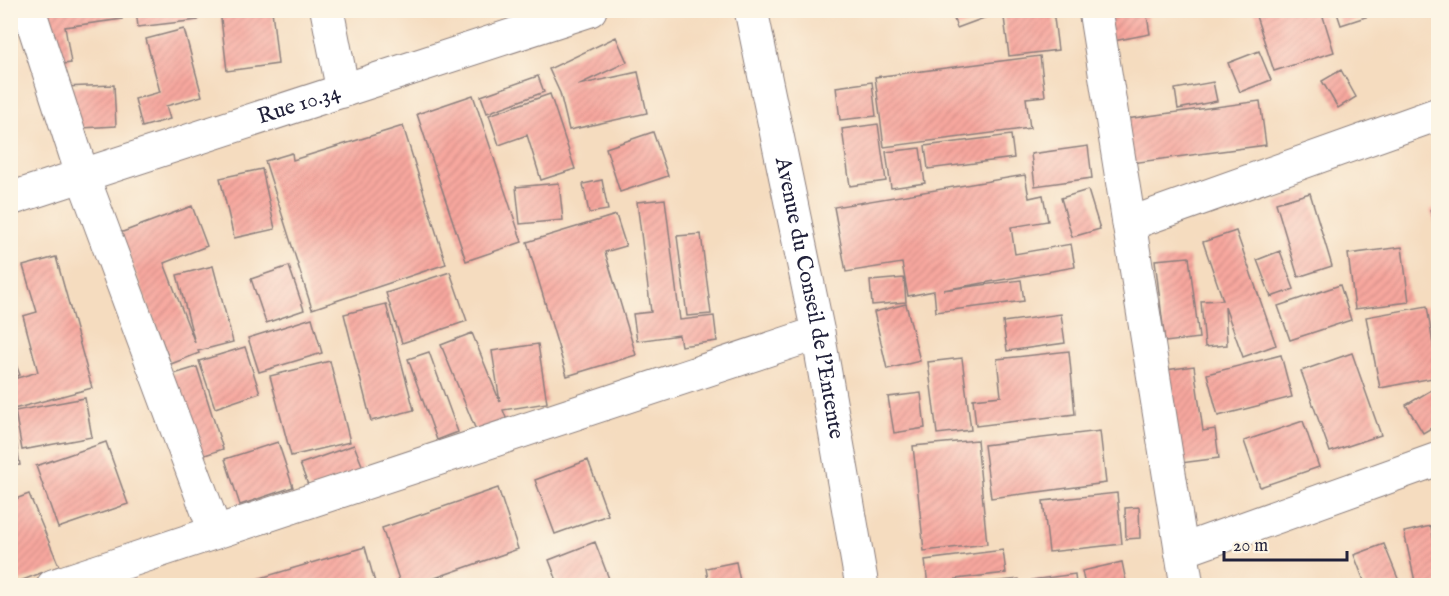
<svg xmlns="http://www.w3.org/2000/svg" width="1449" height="596" font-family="'IM FELL English',serif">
<defs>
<pattern id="building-hatch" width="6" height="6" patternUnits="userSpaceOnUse" patternTransform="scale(1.5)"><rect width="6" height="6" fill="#f7a79e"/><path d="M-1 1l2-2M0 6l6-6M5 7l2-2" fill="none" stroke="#d38f89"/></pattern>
</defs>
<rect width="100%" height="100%" fill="#fcf5e5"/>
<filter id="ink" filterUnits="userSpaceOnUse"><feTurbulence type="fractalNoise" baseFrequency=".0167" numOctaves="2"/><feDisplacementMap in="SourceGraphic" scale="12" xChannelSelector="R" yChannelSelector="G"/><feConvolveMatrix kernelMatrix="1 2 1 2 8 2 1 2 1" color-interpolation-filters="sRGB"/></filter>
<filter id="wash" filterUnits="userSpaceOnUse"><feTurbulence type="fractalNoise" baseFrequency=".008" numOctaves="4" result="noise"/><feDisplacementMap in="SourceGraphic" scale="24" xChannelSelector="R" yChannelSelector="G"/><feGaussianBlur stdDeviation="1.35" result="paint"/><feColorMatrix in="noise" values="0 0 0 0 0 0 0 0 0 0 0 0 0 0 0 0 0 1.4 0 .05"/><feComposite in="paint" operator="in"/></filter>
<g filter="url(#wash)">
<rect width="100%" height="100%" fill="#f5dcbf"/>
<g id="blocks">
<path fill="url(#building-hatch)" d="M33 10H121L122 19 65 27 71 63 41 67Z
M136 10H197L198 20 138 27Z
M220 10H272L278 64 227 71Z
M951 10H990L992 15 957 28Z
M1003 10H1053L1058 50 1009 56Z
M1097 10H1146L1150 34 1103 43Z
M1254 10H1321L1334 52 1274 71Z
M1336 10H1384V11L1341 25Z
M184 29 202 96 166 106 170 119 142 127 135 99 160 92 146 39Z
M616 37 627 62 578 85 638 72 647 113 569 130 560 93 549 69Z
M1259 51 1271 80 1240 92 1228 63Z
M1040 56 1045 96 1026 98 1030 128 884 147 875 77Z
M1341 70 1356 97 1338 108 1322 81Z
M538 76 544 92 487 113 481 96Z
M872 82 876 116 840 120 836 87Z
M1213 82 1217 101 1178 109 1175 89Z
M114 85 116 126 64 129 62 87Z
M550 94 575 169 541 180 527 135 499 145 489 115Z
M473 95 522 242 466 261 417 114Z
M1260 101 1266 145 1132 163 1126 119Z
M878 124 886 181 850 186 842 129Z
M403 126 446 264 312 309 265 161 292 153 293 160Z
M653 132 668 176 620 192 606 148Z
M1011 135 1014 158 928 169 925 146Z
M1088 146 1092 178 1035 186 1031 154Z
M920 148 925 183 891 188 886 152Z
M262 169 275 229 234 238 220 178Z
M1025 175 1029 198 1043 195 1048 221 1011 227 1015 254 1071 244 1075 267 943 290 1021 280 1024 301 936 312 934 291 908 296 902 263 846 272 834 207Z
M602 180 608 210 589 213 583 184Z
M559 183 563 220 520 224 516 187Z
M1088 190 1100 229 1072 237 1061 198Z
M1310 193 1332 266 1298 277 1276 203Z
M665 199 680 320 714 316 717 341 681 346 679 335 637 341 633 314 651 312 637 202Z
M192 206 207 246 164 263 195 343 177 275 213 266 233 342 198 351 199 353 171 364 120 233Z
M1438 206V230L1430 210Z
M616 215 626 246 605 252 636 355 567 376 527 242Z
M1236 231 1276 345 1243 357 1225 307 1227 345 1205 347 1201 301 1223 300 1203 242Z
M701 234 711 314 687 316 677 236Z
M1402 247 1409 302 1355 309 1348 254Z
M1280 251 1294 289 1271 297 1257 260Z
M56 257 92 388 10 410V380L38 372 23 316 37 312 23 266Z
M1189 257 1199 338 1165 342 1155 260Z
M289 266 304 310 266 323 251 279Z
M450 272 467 321 402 343 386 293Z
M904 278 906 302 872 305 870 281Z
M1340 285 1351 320 1290 340 1278 306Z
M386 304 414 410 371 421 344 314Z
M906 304 920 361 887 369 874 312Z
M1427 306 1438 377 1380 388 1366 317Z
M1061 314 1065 343 1007 351 1003 322Z
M312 318 322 353 259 372 248 338Z
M472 333 500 402 492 351 538 344 547 403 503 410 508 423 478 435 441 345Z
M245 347 260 393 215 408 199 361Z
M10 349 20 375 10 378Z
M1069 351 1075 414 976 426 973 399 1001 396 997 359Z
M429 352 458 432 437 440 408 359Z
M1352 353 1381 435 1330 452 1301 371Z
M1281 355 1292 397 1218 416 1207 374Z
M962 358 971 430 937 434 928 362Z
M330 361 350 442 291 456 270 376Z
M1194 366 1203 431 1215 429 1219 458 1181 463 1166 370Z
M197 367 223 449 196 458 161 378Z
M1438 386V424L1423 433 1406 405Z
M921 393 925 428 894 433 888 397Z
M85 398 92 437 22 450 15 411Z
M1303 421 1319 467 1260 487 1244 441Z
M13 423 20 465 10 466V424Z
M1100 431 1106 483 991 498 984 445Z
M977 440 987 544 924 551 913 446Z
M106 442 128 504 58 528 36 466Z
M278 442 293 487 240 505 225 459Z
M354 445 364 470 310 490 300 464Z
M588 460 608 515 555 534 535 480Z
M498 488 518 549 412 586H401L382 528Z
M1117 493 1122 544 1049 552 1043 501Z
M29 494 59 566 10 585V501Z
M1139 507 1140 538 1126 539 1125 508Z
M1431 526 1438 563V586H1416L1404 532Z
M595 542 611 584 559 586 549 560Z
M1384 544 1401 586H1366L1354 555Z
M365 547 376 586H237V585Z
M1003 550 1006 573 956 579 957 586H928L925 560Z
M736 562 741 586H709L706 568Z
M1122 562 1127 586H1085L1082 571Z
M1075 574 1076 586H1033L1032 580Z
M1019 579 1020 586H975V584Z"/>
</g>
</g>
<g filter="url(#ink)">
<use href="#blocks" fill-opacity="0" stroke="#8c7f7d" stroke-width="1.5"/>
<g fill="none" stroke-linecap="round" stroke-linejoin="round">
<defs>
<g id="street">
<path d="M29 10 82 174 215 531"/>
<path d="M327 10 343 91"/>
<path d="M1095 10 1187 586"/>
<path id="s1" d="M10 199 590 10"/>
<path d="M1129 224 1438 114"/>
<path d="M1181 551 1438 459"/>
<path d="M53 586 818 333"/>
</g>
<g id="secondary">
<path id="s2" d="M751 10 818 333 862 586"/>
</g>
</defs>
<use href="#street" stroke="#8c7f7d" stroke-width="35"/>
<use href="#secondary" stroke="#8c7f7d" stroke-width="35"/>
<use href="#street" stroke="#fff" stroke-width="33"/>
<use href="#secondary" stroke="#fff" stroke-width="33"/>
</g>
</g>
<g text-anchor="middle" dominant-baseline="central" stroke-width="4.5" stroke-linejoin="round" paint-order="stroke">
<g font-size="22" fill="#22223b" stroke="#fcf5e5">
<text stroke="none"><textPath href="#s1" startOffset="304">Rue 10.34</textPath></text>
<text stroke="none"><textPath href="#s2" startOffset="294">Avenue du Conseil de l'Entente</textPath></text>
</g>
</g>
<rect width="1449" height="596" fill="none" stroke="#fcf5e5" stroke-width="36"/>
<path d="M1224 551v9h123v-9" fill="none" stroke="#22223b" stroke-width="3"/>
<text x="1233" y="551" font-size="18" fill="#22223b" stroke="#fcf5e5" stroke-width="4.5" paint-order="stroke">20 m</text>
</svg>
